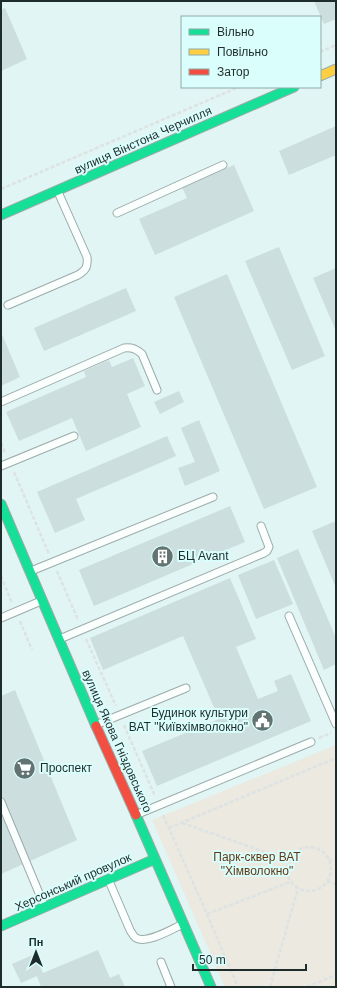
<svg xmlns="http://www.w3.org/2000/svg" width="337" height="988" font-family="Helvetica,sans-serif">
<rect width="100%" height="100%" fill="#e1f6f4"/>
<path fill="#ebe9e0" d="M336 745V987H225L152 820Z"/>
<path fill="#ccdedd" d="M314 1H336V19L324 24Z
M5 8 27 59 1 71V10Z
M336 126V155L289 175 279 151Z
M234 165 254 211 155 255 139 219 187 198 182 187Z
M279 247 325 356 292 370 245 261Z
M336 268V331L313 278Z
M227 274 317 487 264 509 174 297Z
M126 288 136 311 44 351 34 328Z
M1 332 20 377 1 386Z
M133 358 145 386 127 394 141 427 86 451 72 418 19 441 6 412 86 377 84 371 109 360 112 367Z
M179 391 184 402 160 414 154 402Z
M199 420 220 471 185 486 178 468 195 462 181 428Z
M167 436 176 456 76 499 85 520 55 533 37 492Z
M230 506 245 542 94 606 79 570Z
M336 521V588L312 531Z
M298 549 336 638V664L324 670 277 558Z
M274 560 293 604 256 619 238 575Z
M230 578 256 639 236 647 258 699 278 691 274 681 291 674 311 721 157 786 142 751 219 719 183 636 103 670 90 638Z
M15 690 77 840 1 874V696Z
M98 950 110 978 119 974 125 987H41L37 976 21 983 12 964 35 954 43 973Z"/>
<g fill="none" stroke-linecap="round" stroke-linejoin="round">
<defs>
<path id="lane" d="M117 213 223 165
M8 305 78 275C86 270 88 267 87 257L58 192
M1 402 124 348C132 347 136 349 142 354L157 390
M1 466 74 436
M31 571 213 497
M289 616 336 724
M1 618 41 601
M62 638 264 553 267 551 269 547 261 526
M98 724 186 688
M1 802 44 905
M138 814 311 742
M109 881 130 930C132 933 133 936 136 938 147 944 170 930 181 925
M161 962 171 987"/>
<path id="fast" d="M1 215 294 87
M1 504 96 726
M136 815 211 987
M1 926 155 859"/>
<path id="slow" d="M320 76 336 69"/>
<path id="jam" d="M96 726 136 815"/>
</defs>
<use href="#lane" stroke="#9baba9" stroke-width="9"/>
<use href="#fast" stroke="#9baba9" stroke-width="11"/>
<use href="#slow" stroke="#9baba9" stroke-width="11"/>
<use href="#jam" stroke="#9baba9" stroke-width="11"/>
<path stroke="#dde2e2" stroke-width="2.5" stroke-dasharray="4 2" stroke-linecap="butt" d="M320 52 336 45
M1 189 239 87
M1 443 5 453
M14 472 49 554
M57 571 78 620
M1 576 12 603
M20 621 32 650
M86 639 116 706
M124 725 155 796
M319 738 331 733
M163 815 207 914 238 987
M182 823 288 860
M169 828 336 758
M287 869a22 22 0 1 1 44 0a22 22 0 1 1-44 0Z
M329 861 336 858
M327 881 336 884
M207 914 290 882
M270 987 298 888
M307 987 336 975"/>
<use href="#lane" stroke="#fafefd" stroke-width="7"/>
<use href="#fast" stroke="#16e098" stroke-width="9"/>
<use href="#slow" stroke="#ffcf43" stroke-width="9"/>
<use href="#jam" stroke="#f24e42" stroke-width="9"/>
</g>
<defs>
<symbol id="building-disc" viewBox="-11 -11 22 22"><circle r="9.5" fill="#637372" stroke="#d9fefc"/><path d="M-4-6H4V6H1V3H-1V6H-4ZM-2.5-4.3h1.7v1.8h-1.7ZM.8-4.3h1.7v1.8H.8ZM-2.5-1h1.7V.8h-1.7ZM.8-1h1.7V.8H.8Z" fill="#fff"/></symbol>
<symbol id="civic-disc" viewBox="-11 -11 22 22"><circle r="9.5" fill="#637372" stroke="#d9fefc"/><path d="M-.6-6.5H3V-4.5H.6V-3L4-1V1h2V6H-6V1h2V-1L-.6-3ZM-1.2 2.5V6h2.4V2.5Z" fill="#fff"/></symbol>
<symbol id="supermarket-disc" viewBox="-11 -11 22 22"><circle r="9.5" fill="#637372" stroke="#d9fefc"/><path d="M-6-5.5h2.5l.6 2H6L4.5 2H-2.5L-4.4-4H-6ZM-1.5 3.2a1.3 1.3 0 1 0 .1 0ZM3 3.2a1.3 1.3 0 1 0 .1 0Z" fill="#fff"/></symbol>
</defs>
<g fill-rule="evenodd">
<use href="#building-disc" x="150" y="544" width="25" height="25"/>
<use href="#civic-disc" x="250" y="708" width="25" height="25"/>
<use href="#supermarket-disc" x="12" y="756" width="25" height="25"/>
</g>
<g text-anchor="middle" dominant-baseline="central" stroke-width="4" stroke-linejoin="round" paint-order="stroke">
<g font-size="12" fill="#1f2c2c" stroke="#d9fefc">
<text transform="translate(143 140) rotate(-24)">вулиця Вінстона Черчилля</text>
<text transform="translate(117 741) rotate(66)">вулиця Якова Гніздовського</text>
<text transform="translate(73 882) rotate(-24)">Херсонський провулок</text>
</g>
<g font-size="12" fill="#1f2c2c" stroke="#d9fefc" text-anchor="start">
<text x="178" y="556">БЦ Avant</text>
<text x="248" y="713" text-anchor="end">Будинок культури<tspan x="248" dy="14">ВАТ "Київхімволокно"</tspan></text>
<text x="40" y="768">Проспект</text>
</g>
<g font-size="12" fill="#643a15" stroke="#d9fefc">
<text x="257" y="857">Парк-сквер ВАТ<tspan x="257" dy="14">"Хімволокно"</tspan></text>
</g>
</g>
<rect width="337" height="988" fill="none" stroke="#1f2c2c" stroke-width="4"/>
<rect x="181" y="16" width="140" height="72" fill="#d9fefc" stroke="#8faaa9"/>
<rect x="189" y="29" width="20" height="6" fill="#16e098" stroke="#8faaa9"/>
<text x="217" y="36" font-size="12" fill="#1f2c2c">Вільно</text>
<rect x="189" y="49" width="20" height="6" fill="#ffcf43" stroke="#8faaa9"/>
<text x="217" y="56" font-size="12" fill="#1f2c2c">Повільно</text>
<rect x="189" y="69" width="20" height="6" fill="#f24e42" stroke="#8faaa9"/>
<text x="217" y="76" font-size="12" fill="#1f2c2c">Затор</text>
<g transform="translate(36 952)" stroke="#d9fefc" stroke-width="3" paint-order="stroke">
<path d="M0-3L7 15L0 10L-7 15Z" fill="#1f2c2c"/>
<text y="-6" font-size="11" font-weight="bold" text-anchor="middle" fill="#1f2c2c">Пн</text>
</g>
<path d="M193 964v6h113v-6" fill="none" stroke="#1f2c2c" stroke-width="2"/>
<text x="199" y="964" font-size="12" fill="#1f2c2c" stroke="#d9fefc" stroke-width="3" paint-order="stroke">50 m</text>
</svg>
